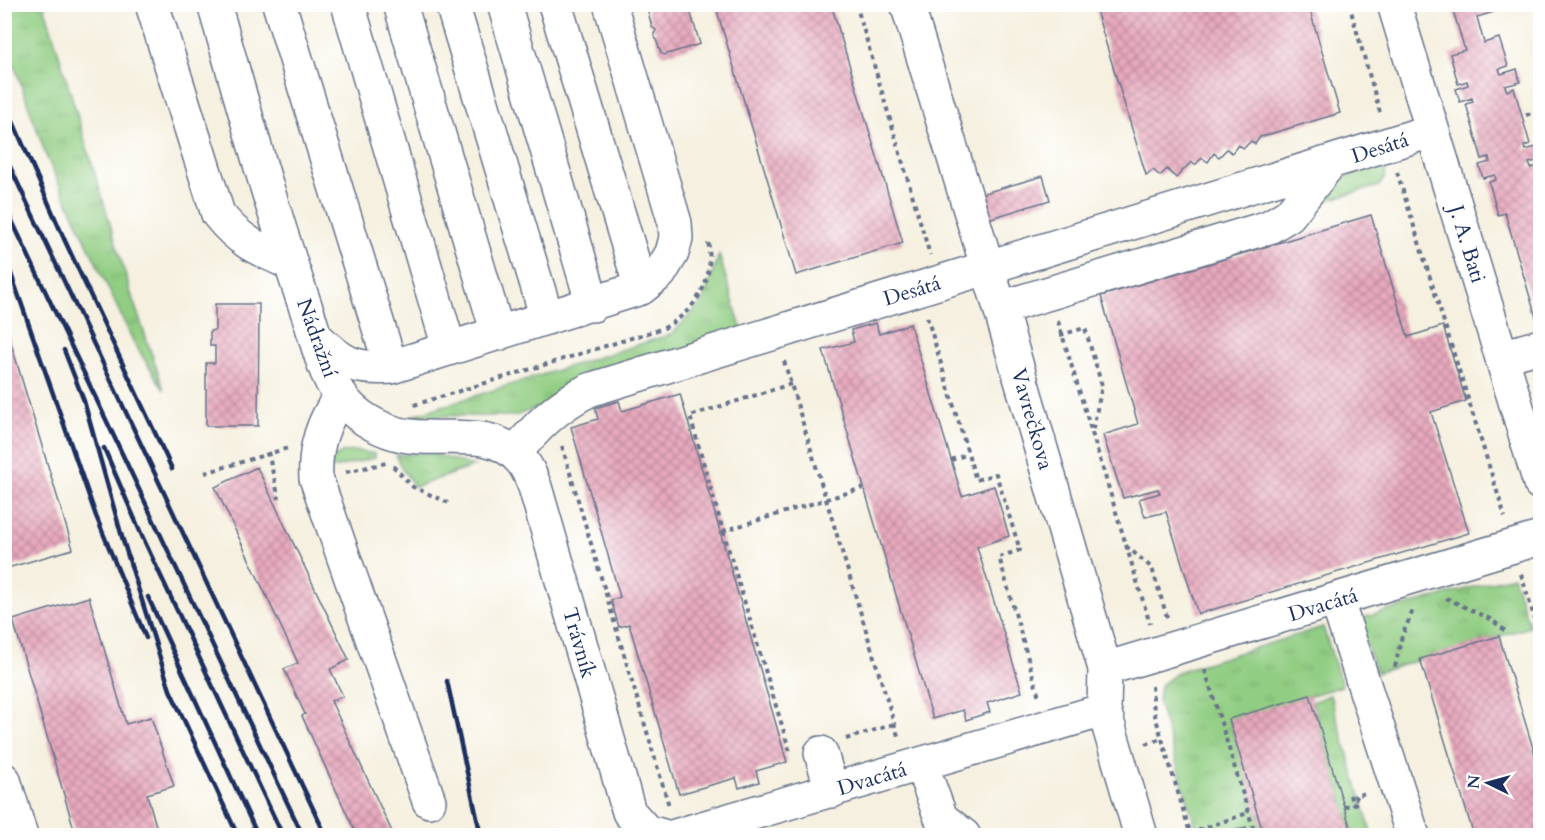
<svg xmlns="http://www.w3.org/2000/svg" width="1545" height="840" font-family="Cardo,serif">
<defs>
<pattern id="grass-tufts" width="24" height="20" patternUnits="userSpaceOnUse" patternTransform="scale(1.5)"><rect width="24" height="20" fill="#91cd82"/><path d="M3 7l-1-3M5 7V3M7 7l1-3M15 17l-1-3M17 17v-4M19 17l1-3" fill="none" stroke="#7cb073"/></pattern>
<pattern id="building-cross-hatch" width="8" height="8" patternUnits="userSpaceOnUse" patternTransform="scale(1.5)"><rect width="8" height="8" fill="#e8a9bd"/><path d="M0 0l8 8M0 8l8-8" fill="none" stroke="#bb8a9d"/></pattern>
</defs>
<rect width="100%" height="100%" fill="#fff"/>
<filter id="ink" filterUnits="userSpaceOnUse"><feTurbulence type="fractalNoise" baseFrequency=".0167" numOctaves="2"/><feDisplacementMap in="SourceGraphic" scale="12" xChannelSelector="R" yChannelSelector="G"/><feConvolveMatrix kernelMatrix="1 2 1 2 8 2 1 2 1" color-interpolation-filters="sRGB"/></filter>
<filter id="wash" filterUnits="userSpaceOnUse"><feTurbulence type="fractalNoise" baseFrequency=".008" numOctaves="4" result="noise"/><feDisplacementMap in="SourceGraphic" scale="24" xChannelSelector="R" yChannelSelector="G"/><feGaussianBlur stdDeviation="1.35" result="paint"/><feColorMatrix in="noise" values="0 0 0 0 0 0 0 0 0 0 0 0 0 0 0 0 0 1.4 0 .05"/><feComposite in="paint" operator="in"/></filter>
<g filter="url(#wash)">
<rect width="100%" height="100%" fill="#f5f0df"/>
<path fill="url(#grass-tufts)" stroke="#567e70" stroke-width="1.5" d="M4 5H44L133 300 164 390 134 343 47 158 5 39Z
M1386 165 1385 177 1379 186 1316 203C1341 175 1350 174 1386 165Z
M719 255 742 331 515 416H411L672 334 703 301Z
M358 451 375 454V458L329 469V460L344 452Z
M430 453 474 466 415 487 402 469 396 455Z
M1513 576 1530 627 1376 673 1358 619Z
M1323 627 1342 686 1229 720 1265 835H1198L1158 701 1160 686 1180 671Z
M1330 695 1372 835H1353L1312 702Z"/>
<g id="blocks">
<path fill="url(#building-cross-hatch)" d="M646 4H688L700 44 664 55 661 53 654 34 656 30 652 27Z
M715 4H831L903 243 796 275Z
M1094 4H1308L1340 113 1260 137 1255 144 1251 141 1244 148 1238 145 1232 153 1227 149 1219 157 1214 153 1208 162 1202 158 1195 165 1191 162 1176 178 1167 169 1160 176 1153 170 1146 175Z
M1451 4H1492L1494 12 1477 17 1484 43 1499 38 1508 66 1499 69 1501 74 1517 69 1520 82 1505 86 1507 91 1514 88 1530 144 1524 146 1525 150 1540 146V160L1529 163 1531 168 1537 166 1540 179V331L1505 213 1498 215 1489 182 1496 180 1495 175 1483 178 1479 165 1490 162 1489 157 1482 159 1466 104 1473 102 1472 98 1460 102 1456 89 1468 85 1467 81 1458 84 1450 54 1465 50Z
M1043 176 1050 200 988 219 981 194Z
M1371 215 1408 337 1443 326 1466 401 1431 412 1469 533 1198 614 1166 512 1145 517 1139 499 1160 493 1158 489 1123 498 1103 435 1138 424 1101 296Z
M215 304H259L258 426H206V363H215V346H210V331L215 330Z
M4 320 73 549 4 569Z
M876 323 879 334 910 324 962 496 994 486 1009 536 977 547 1022 692 987 703 990 712 966 720 963 710 933 719 823 350 854 342 851 330Z
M680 394 787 762 756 771 759 782 739 788 736 778 679 794 629 624 619 627 611 600 620 597 571 427 598 419 595 408 619 401 622 411Z
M257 467 349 660 330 669 343 696 331 701 394 836H357L302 716 305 714 284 669 298 663 215 487Z
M89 597 126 724 151 717 174 786 147 794 159 836H76L13 620Z
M1499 636 1536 758 1540 756V836H1474L1420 659Z
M1310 695 1353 836H1264L1229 719Z
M1246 827 1249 836H1228L1227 833Z"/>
</g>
</g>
<g filter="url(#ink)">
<use href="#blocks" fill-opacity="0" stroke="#67738b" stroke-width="1.5"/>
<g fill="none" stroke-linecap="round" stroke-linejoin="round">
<defs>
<path id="minor" d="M152 4 218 214C240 242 258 249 290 263
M214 4C244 108 272 212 308 314 318 344 325 382 348 405 362 420 383 431 403 435 442 443 490 425 520 459 527 466 531 477 535 487L629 812 646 831 663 836
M279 4 391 367
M348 4 449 348
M400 4 498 334
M452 4 547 318
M504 4 593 305
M555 4 641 288
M907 4 1000 308 1105 669 1104 710 1141 836
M1394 4 1540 483
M1000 308 1269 227 1289 215 1329 164
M316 337C342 363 354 370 391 367L641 288 660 273 672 253 676 238 675 223 610 4
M1502 357 1540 346
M341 395C323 422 314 447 316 478L429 801
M515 453C537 426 557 406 589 390L1431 131
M1337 601 1413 836
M1105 669 1540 538
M821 753 832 791
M921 764 941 818 964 836
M4 780 21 836
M675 836 1104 710"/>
</defs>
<use href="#minor" stroke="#67738b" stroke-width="36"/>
<path stroke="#67738b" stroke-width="4" stroke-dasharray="4.5 4.5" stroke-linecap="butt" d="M856 4 930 255
M1349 4 1381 116
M1526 115 1540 110
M1397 172 1505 517
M927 317 976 480 996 474 1020 550 999 557 1039 697
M1058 321 1150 624
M1060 335 1085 328 1102 386 1092 433
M784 361 899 739
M791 384 690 416 723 531 863 488
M414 405 664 328C698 309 715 279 708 241
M562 446 669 806
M268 452 279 499
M951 460 968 454
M393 466 413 487 451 504
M346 472 386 463
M205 473 288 448
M723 531 790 752
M1126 546 1152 568 1168 620
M1521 574 1540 637
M1446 598 1492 620 1508 633
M1395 667 1402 636 1414 608
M1205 670 1255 834 1262 831
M1152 686 1154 712 1191 836
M846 739 894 724
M1146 744 1162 738
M1350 795 1353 805
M1344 807 1358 803 1355 796 1365 793
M1190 833 1248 813"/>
<use href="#minor" stroke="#fff" stroke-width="33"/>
<path stroke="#1b2f5e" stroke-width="4.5" d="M4 101 65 241 172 469
M4 154 326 836
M4 204 303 836
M4 254 96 516 146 638
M64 350 84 401 122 537 170 690 238 836
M104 448 143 538 283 836
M148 597 258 836
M447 681 481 836"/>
</g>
</g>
<g text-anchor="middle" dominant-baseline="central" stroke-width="6" stroke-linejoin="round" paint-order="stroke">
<g font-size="21" fill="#1b2f5e" stroke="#fff">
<text transform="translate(1380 148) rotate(-18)">Desátá</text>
<text transform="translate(1467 244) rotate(73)">J. A. Bati</text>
<text transform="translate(912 291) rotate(-17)">Desátá</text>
<text transform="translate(317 338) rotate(70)">Nádražní</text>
<text transform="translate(1032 419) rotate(74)">Vavrečkova</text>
<text transform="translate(1323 605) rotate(-17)">Dvacátá</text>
<text transform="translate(579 643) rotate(74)">Trávník</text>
<text transform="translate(872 779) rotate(-17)">Dvacátá</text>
</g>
</g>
<rect width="1545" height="840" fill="none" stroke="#fff" stroke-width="24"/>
<g transform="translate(1488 783) rotate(275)" stroke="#ffffff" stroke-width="4.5" paint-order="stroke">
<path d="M0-4.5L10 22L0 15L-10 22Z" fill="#1b2f5e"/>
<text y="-9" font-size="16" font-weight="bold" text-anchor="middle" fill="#1b2f5e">N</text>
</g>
</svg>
